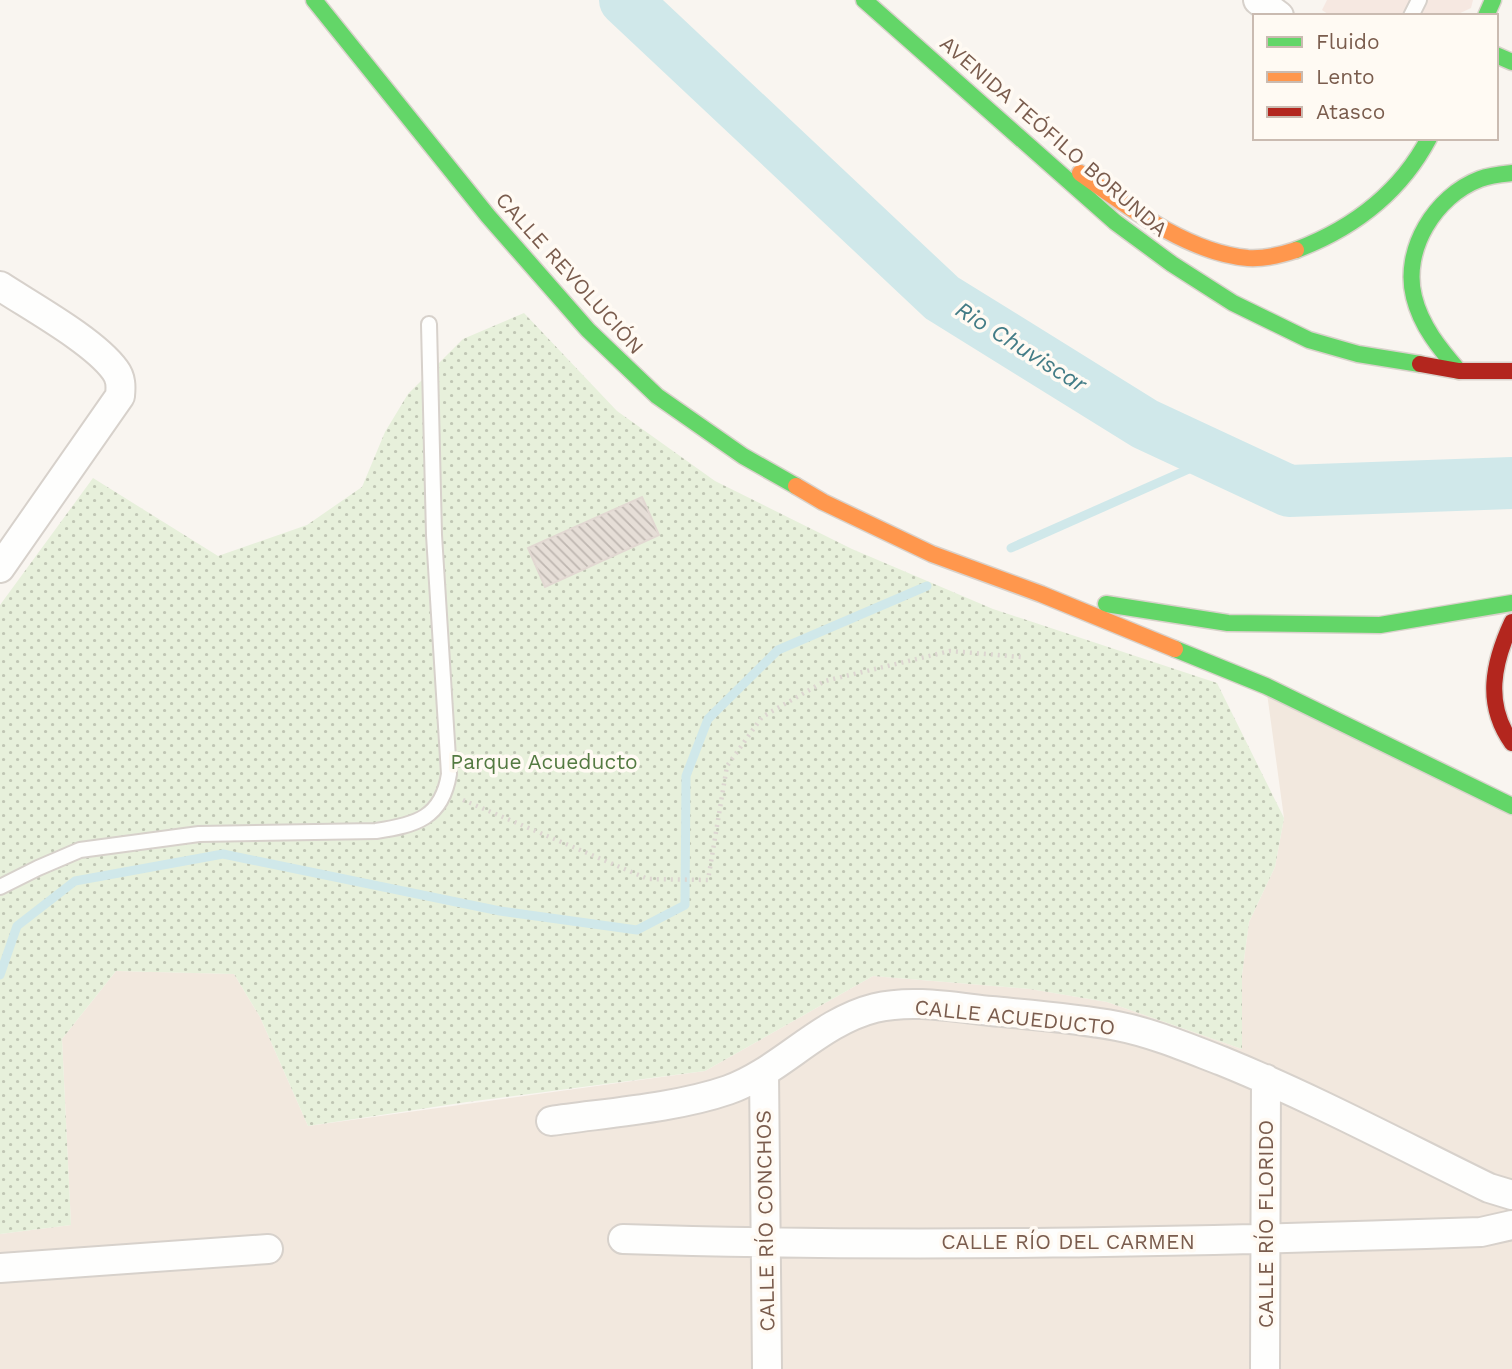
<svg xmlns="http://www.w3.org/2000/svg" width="1512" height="1369" font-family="'Work Sans',sans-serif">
<defs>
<pattern id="park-dots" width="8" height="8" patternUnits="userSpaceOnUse" patternTransform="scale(1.75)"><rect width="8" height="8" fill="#e7f0db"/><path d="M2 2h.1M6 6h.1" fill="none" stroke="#c0c6b4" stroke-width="1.8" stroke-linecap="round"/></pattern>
<pattern id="building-back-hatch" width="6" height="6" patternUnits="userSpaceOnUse" patternTransform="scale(1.75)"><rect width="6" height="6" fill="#e6ded7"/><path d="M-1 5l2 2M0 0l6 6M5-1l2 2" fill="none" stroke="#bfb7b1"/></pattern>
</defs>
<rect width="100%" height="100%" fill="#f9f5f0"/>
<path fill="#f2e8de" d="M1266 686 1512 806V1369H0V1234L71 1225 62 1039 116 971 234 974 260 1017 308 1126 705 1071 873 976 1030 989 1107 1002 1242 1049V975L1249 922 1275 867 1284 818Z"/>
<path fill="#f6e8e1" d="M1327 0H1473L1471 8 1454 16H1331L1322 10Z"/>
<path fill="url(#park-dots)" d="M524 313 617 411 715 481 852 549 993 609 1217 683 1284 818 1275 867 1249 922 1242 975V1049L1107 1002 1030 989 873 976 705 1071 467 1102 308 1126 260 1017 234 974 116 971 62 1039 71 1225 0 1234V605L93 478 218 556 307 525 362 487 385 432 408 394 463 339Z"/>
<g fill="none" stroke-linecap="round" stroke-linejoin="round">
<path stroke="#d0e8ea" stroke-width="9" d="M1011 548 1216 457
M0 975 17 926 75 881 223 854 500 911 637 930 685 905 686 776 708 719 778 650 927 586"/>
<path stroke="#d0e8ea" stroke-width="52" d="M625 0 942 298 1145 424 1289 491 1512 483"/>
</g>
<path fill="url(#building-back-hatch)" stroke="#e2d8d2" stroke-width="2" d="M642 497 659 535 545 587 528 548Z"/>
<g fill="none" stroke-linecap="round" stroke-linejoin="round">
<defs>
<path id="lane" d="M1411 16 1419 0
M0 887 38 868 80 850 199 834 376 831C416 825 442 818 449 774L434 535 429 324"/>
<path id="street" d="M1258 0 1279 16
M0 286C32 307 94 341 115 370 121 378 121 386 120 396L0 568
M764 1073 767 1369
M551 1121C606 1113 676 1108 728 1090 781 1071 819 1022 875 1008 912 999 953 1007 991 1011 1033 1015 1075 1018 1117 1026 1153 1033 1188 1048 1222 1061 1313 1098 1401 1145 1489 1188L1512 1195
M623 1239C909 1248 1196 1242 1481 1232L1512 1225
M0 1268 268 1249
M1265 1369 1266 1079"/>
<path id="fast" d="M314 0 488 216 588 330 657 396 743 456 796 486
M864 0 1115 222 1172 264 1233 303 1309 340 1358 354 1420 364
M1486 16 1493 0
M1496 55 1512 62
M1296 250C1354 228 1400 193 1429 138
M1459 371C1440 349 1421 326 1414 297 1402 250 1435 196 1480 179 1490 175 1502 174 1512 173
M1106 604 1228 623 1380 625 1512 603
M1175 649 1266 686 1512 806"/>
<path id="slow" d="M1080 173C1128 207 1188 253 1248 258 1265 259 1281 255 1296 250
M796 486 823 502 932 554 1041 594 1175 649"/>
<path id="jam" d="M1420 364 1459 371H1512
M1512 622C1493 663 1484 704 1512 743"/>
</defs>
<use href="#lane" stroke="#d7d1cb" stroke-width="18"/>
<use href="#street" stroke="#d7d1cb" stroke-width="32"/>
<use href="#fast" stroke="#d9d2cb" stroke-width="19"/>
<use href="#slow" stroke="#d9d2cb" stroke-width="19"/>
<use href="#jam" stroke="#d9d2cb" stroke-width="19"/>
<path stroke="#dcd5d0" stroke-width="4.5" stroke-dasharray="2 5" stroke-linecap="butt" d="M463 800 648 879 708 880 727 766 762 717 825 681 950 651 1021 657"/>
<use href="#lane" stroke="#fefefd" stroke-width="14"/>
<use href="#street" stroke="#fefefd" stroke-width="28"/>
<use href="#fast" stroke="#63d668" stroke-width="16"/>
<use href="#slow" stroke="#ff974d" stroke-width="16"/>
<use href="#jam" stroke="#b3261e" stroke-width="16"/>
</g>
<g text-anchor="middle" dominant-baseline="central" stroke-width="7" stroke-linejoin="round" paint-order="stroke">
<g font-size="21" fill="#7a5c4d" stroke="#fffaf3">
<text transform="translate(1054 136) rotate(41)">AVENIDA TEÓFILO BORUNDA</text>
<text transform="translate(570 273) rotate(48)">CALLE REVOLUCIÓN</text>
<text transform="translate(1015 1017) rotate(6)">CALLE ACUEDUCTO</text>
<text transform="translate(765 1221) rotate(-91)">CALLE RÍO CONCHOS</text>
<text transform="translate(1265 1224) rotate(-90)">CALLE RÍO FLORIDO</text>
<text x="1068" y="1241">CALLE RÍO DEL CARMEN</text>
</g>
<g font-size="21" fill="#537a41" stroke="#fffaf3">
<text x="544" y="761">Parque Acueducto</text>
</g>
<g font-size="23" font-style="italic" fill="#437c86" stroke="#fffaf3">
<text transform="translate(1021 347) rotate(32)">Rio Chuviscar</text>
</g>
</g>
<rect x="1253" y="14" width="245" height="126" fill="#fffaf3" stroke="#cabbb1" stroke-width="2"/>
<rect x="1267" y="37" width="35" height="10" fill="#63d668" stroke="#cabbb1" stroke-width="2"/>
<text x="1316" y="49" font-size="21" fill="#7a5c4d">Fluido</text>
<rect x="1267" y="72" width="35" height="10" fill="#ff974d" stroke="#cabbb1" stroke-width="2"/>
<text x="1316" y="84" font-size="21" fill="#7a5c4d">Lento</text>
<rect x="1267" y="107" width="35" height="10" fill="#b3261e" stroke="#cabbb1" stroke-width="2"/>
<text x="1316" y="119" font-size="21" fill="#7a5c4d">Atasco</text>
</svg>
